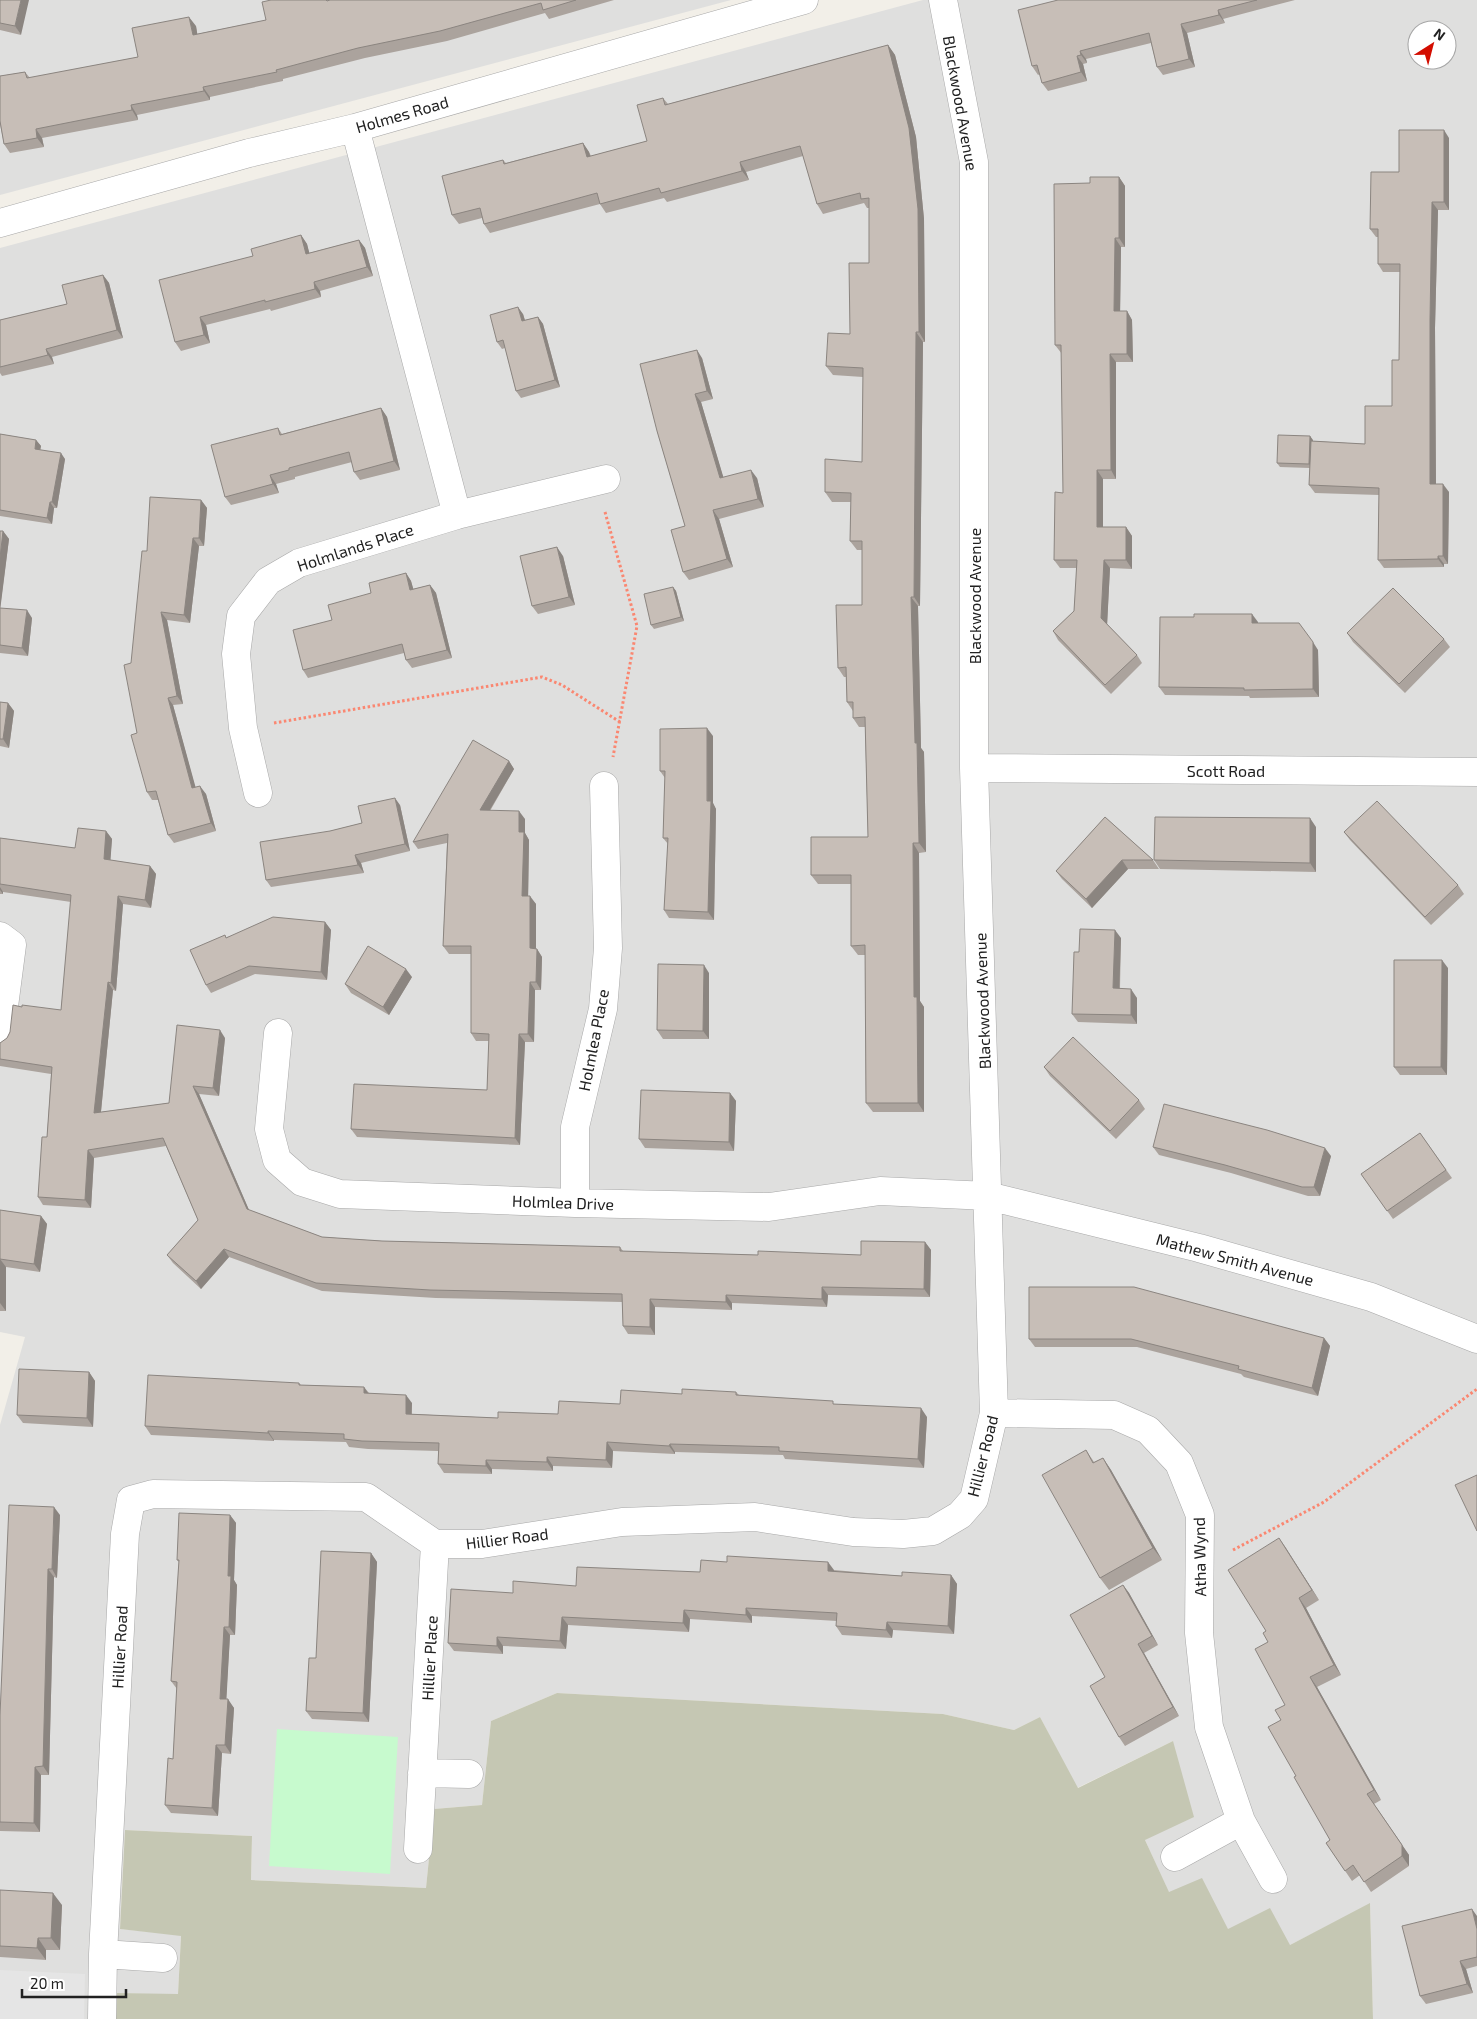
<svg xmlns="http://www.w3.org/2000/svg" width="1477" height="2019" font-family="'Exo 2',sans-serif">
<rect width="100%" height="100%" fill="#f2efe8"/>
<path fill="#dfdfde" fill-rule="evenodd" d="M0 0H731L0 195Z
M923 0H1477V2019H1373L1370 1904 1290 1945 1228 1929 1169 1893 1145 1840 1173 1741 1077 1788 1040 1717 1014 1730 943 1714 557 1693 491 1721 482 1805 434 1809 426 1888 251 1880 252 1836 125 1830 120 1929 181 1935 178 1995 117 1993 116 2019H0V1425L25 1337 0 1332V248ZM1417 30H1447V60H1417Z"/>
<path fill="#c5c7b3" d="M557 1693 943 1714 1014 1730 1040 1717 1078 1788 1173 1741 1194 1817 1145 1840 1169 1892 1202 1878 1228 1929 1270 1908 1290 1945 1370 1903 1373 2019H116L117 1993 178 1994 181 1936 120 1929 125 1830 252 1836 251 1880 426 1888 434 1809 482 1805 491 1721Z"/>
<path fill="#c7face" d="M277 1729 398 1737 390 1874 269 1866Z"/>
<path fill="#e5e5e5" d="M0 1970 85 1974 84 2019H0Z"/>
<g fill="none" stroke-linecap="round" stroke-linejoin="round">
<defs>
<path id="minor" d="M355 128 457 515
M0 223 249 153 355 128 804 0
M974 768 1477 772
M258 793 243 728 236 654 241 616 268 581 299 563 457 515 606 479
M0 936 12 945 0 1037
M278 1033 269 1129 277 1160 302 1182 340 1194 575 1203 769 1207 880 1191 988 1196 1199 1248 1371 1297 1477 1339
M575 1203V1127L603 1009 608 948 604 786
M994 1413 1114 1415 1148 1430 1179 1463 1200 1515 1199 1633 1209 1727 1241 1821 1273 1879
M422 1773 469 1774
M418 1849 435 1544
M1175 1857 1241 1821
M103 1954 163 1958
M102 2019 103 1954 125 1534 131 1500 153 1494 366 1497 435 1544H482L622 1522 755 1517 853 1532 903 1534 933 1531 960 1515 974 1499 994 1413 974 768V162L943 0"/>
</defs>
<use href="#minor" stroke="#a8a8a8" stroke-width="29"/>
<path stroke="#fa8771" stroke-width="3" stroke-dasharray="2.5 2.5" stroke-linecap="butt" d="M605 512 637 626 613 757
M274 723 542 677 562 685 620 722
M1233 1550 1324 1502 1477 1389"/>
<use href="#minor" stroke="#fff" stroke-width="28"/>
</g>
<path fill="#aba39d" d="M0 0 21 35 0 30Z
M271 0H614L549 19 545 13 447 41 365 58 283 79V81L210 97V100L137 115 138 120 42 138 44 147 10 153 4 144 0 124V76L25 72 30 78 138 57 196 26 197 34 266 20Z
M1058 0H1295L1223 19 1225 23 1187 33 1195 67 1163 75 1157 67 1151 43 1086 59 1087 63 1083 64 1087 81 1048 91 1042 83 1040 74 1038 75 1032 66Z
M888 45 895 55 916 137 924 219 925 342H923L920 606H918L921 748 924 752 926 852 919 853 920 1001 924 1007V1112H873L866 1103 865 955H858L851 946V884H818L811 875 868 837 865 727H859L853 718V711L847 702 846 677H844L838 668 862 605V550H857L850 541 851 502H832L825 492 862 462 863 377 833 375 826 366 850 334 869 263V208H867L864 203 823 214 817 204 803 156 746 172 749 180 667 202 664 198 606 213 600 204 490 233 484 224 482 218 459 224 452 215 503 160 506 163 583 143 589 152 591 156 647 141 663 98 668 104Z
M1449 138V210H1438L1435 328 1436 484 1449 492 1448 564H1444V567L1384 568 1378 560 1379 495 1315 493 1309 485 1310 468 1280 467 1277 463 1310 436 1313 441 1365 444 1392 406 1399 360 1400 272H1383L1378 264V237H1376L1370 229 1399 172Z
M1119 177 1125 186V247H1121L1120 311H1127L1132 320 1133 362H1116V479H1103V527H1126L1132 536V569L1110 568 1107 624 1137 655 1142 663 1111 694 1058 640 1053 631 1074 611 1077 568H1060L1054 560 1063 493 1062 354 1055 345Z
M301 235 307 244 309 253 359 240 365 248 373 276 320 291 321 297 271 311 270 309 206 325 210 343 181 351 175 342 253 256Z
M103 275 109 283 123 338 52 357 54 364 2 376 0 373V320L67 304Z
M523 314 525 320 538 317 543 324 560 387 521 398 516 391 505 348 502 349 497 342Z
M702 358 713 399 701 402 723 477 757 478 764 507 719 519 733 567 689 580 683 572 685 526 657 431Z
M381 408 387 417 400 470 360 480 354 472 352 462 295 477V479L276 484 279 493 231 505 225 497 278 428 282 434Z
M0 434 36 440 41 446 40 450 65 459 57 508H54L52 524 0 516Z
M201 500 207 508 204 546H199L190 623 167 620 183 704 173 705 195 787 206 794 216 831 174 843 168 835 158 800H152L147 792 137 733 147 551Z
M0 531H3L9 539 0 608 32 618 28 656 0 653Z
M563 556 575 605 538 614 532 606Z
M406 573 411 581 413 589 430 585 436 593 452 658 412 668 406 660 404 653 308 678 303 670 332 620 371 593Z
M673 587 676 591 684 621 654 629 651 625Z
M1258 622V623L1318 650 1319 697 1250 698 1249 696 1165 695 1159 687Z
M1347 633 1444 639 1450 647 1405 693 1353 642Z
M0 702 8 703 14 711 9 748 0 746Z
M713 736V803L716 809 714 920 669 918 664 910 668 844 663 838 665 778 660 771Z
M509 761 514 769 490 811 525 819V833L529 840 528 896 536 904V949H537L542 957 541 990H535L534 1042H525L520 1145 357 1137 351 1129 487 1090 489 1041H476L471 1033V954H449L443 946 447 843 418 849 413 842Z
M400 805 410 851 361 863 364 873 271 887 266 880 330 831 362 823Z
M1105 817 1153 860 1159 869H1128L1092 908 1062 879 1056 871Z
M1316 827V872L1160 869 1154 860Z
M106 831 112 839 110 860 150 866 156 874 151 908 123 904 116 991 113 990 101 1112 169 1103 225 1038 219 1096 199 1094 249 1210 322 1237 382 1241 620 1247 623 1251 758 1255H861L925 1242 931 1250 930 1297 828 1295 827 1307 732 1303V1310L655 1307V1335L628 1334 623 1326 622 1302 436 1298 322 1291 229 1257 201 1289 173 1263 167 1255 198 1220 166 1146 94 1158 91 1208 43 1205 38 1197 47 1137 51 1074 0 1066V1043L7 1038 22 1007 61 1010 71 902 3 892V894H0V838L75 848Z
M1344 832 1458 885 1464 894 1431 925 1350 840Z
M325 922 331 930 327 980 255 974 211 993 206 985 227 937Z
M1121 938 1120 988 1137 998V1024L1078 1022 1072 1014 1079 952Z
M1448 968 1447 1075H1400L1394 1067Z
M709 973V1039H663L657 1030Z
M412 977 389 1015 351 993 345 984Z
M1044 1067 1139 1100 1145 1109 1116 1139 1050 1076Z
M730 1093 736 1101 734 1151 645 1148 639 1139Z
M1420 1133 1452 1178 1393 1219 1361 1174Z
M1153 1147 1331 1156 1320 1196H1308L1231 1173 1159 1155Z
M0 1210 41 1216 47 1224 40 1272 6 1267V1311H0Z
M1324 1338 1330 1346 1318 1396 1244 1377 1241 1374 1137 1347H1035L1029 1339Z
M89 1372 95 1381 93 1427 23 1423 17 1415Z
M299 1383 301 1385 364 1387 369 1393 412 1403V1414L498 1418 558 1414 682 1394 736 1392 739 1395 835 1404 927 1417 924 1468 785 1459 783 1455 675 1452V1454L613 1451 612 1468 553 1466V1471L492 1469V1474L444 1473 438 1464V1451L368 1449 349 1447 346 1442 274 1440V1441L151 1435 145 1426Z
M1086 1450 1094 1462 1103 1458 1111 1470 1162 1560 1109 1590 1100 1578Z
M60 1515 57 1578 54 1577 49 1775H41L40 1832 0 1831V1715Z
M230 1515 236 1523 234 1580 237 1585 235 1635H230L226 1699 234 1708 231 1754 222 1753 218 1816 171 1813 165 1805 173 1759 177 1689 171 1681 179 1562 177 1560Z
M1279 1538 1319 1600 1306 1608 1341 1675 1317 1687 1381 1800 1374 1804 1409 1855V1866L1371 1892 1360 1875 1352 1881 1326 1843 1330 1840 1296 1776 1281 1720 1285 1705 1268 1642 1266 1631Z
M371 1553 377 1562 369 1722 312 1719 306 1711 316 1658Z
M834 1570 902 1576 951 1575 957 1584 954 1634 893 1630 892 1638 842 1635 836 1626 837 1621 752 1616V1623L690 1619 689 1632 568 1625 566 1649 503 1646V1654L454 1651 448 1643 513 1593 700 1572Z
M1123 1585 1129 1593 1158 1645 1144 1653 1179 1716 1125 1746 1119 1737 1105 1677Z
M0 1890 62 1905 60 1950H46V1960L0 1957Z
M1477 1916V1966L1466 1969 1473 1993 1426 2004 1420 1996Z"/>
<path fill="#8b8580" d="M21 0H29L21 35 15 26Z
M1218 10 1223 19 1225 23 1219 15Z
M189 17 196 26 199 44 193 35Z
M1181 24 1187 33 1195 67 1189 59Z
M888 45 895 55 916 137 924 219 925 342 919 332Z
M1080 51 1086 59 1087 63 1081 55Z
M1077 56 1083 64 1087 81 1081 72Z
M203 87 210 97V100L204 91Z
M131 105 137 115 138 120 132 110Z
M36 129 42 138 44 147 37 138Z
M1444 130 1449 138V210L1444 202Z
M583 143 589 152 593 166 587 157Z
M740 162 746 172 749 180 742 171Z
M1119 177 1125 186V247L1119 238Z
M1432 202 1438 210 1435 328 1436 492 1430 484V320Z
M301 235 307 244 312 263 306 254Z
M1115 238 1121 247 1120 320 1114 311Z
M359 240 365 248 373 276 367 267Z
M103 275 109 283 123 338 117 330Z
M314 282 320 291 321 297 315 289Z
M518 307 523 314 527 328 522 321Z
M1127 311 1132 320 1133 362 1127 354Z
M200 317 206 325 210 343 204 335Z
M538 317 543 324 560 387 555 380Z
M916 332 923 342 920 606 914 597Z
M46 349 52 357 54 364 48 355Z
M697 350 702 358 713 399 707 391Z
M1110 354 1116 362V479L1111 470Z
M695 394 701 402 726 486 720 478Z
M381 408 387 417 400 470 394 461Z
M1310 436 1313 440 1312 468 1309 464Z
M36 440 41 446 39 456 35 449Z
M61 453 65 459 57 508 52 502Z
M751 470 757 478 764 507 758 499Z
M1097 470 1103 479V535L1097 527Z
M270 475 276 484 279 493 273 484Z
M1443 484 1449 492 1448 564 1443 556Z
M201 500 207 508 204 546 199 538Z
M50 502 54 508 52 524 47 518Z
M713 510 719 519 733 567 727 559Z
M1126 527 1132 536V569L1126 560Z
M3 531 9 539 0 611V558Z
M193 538 199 546 190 623 184 615Z
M557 547 563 556 575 605 569 597Z
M1438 556 1444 564V567L1438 559Z
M1104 560 1110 568 1107 627 1101 618Z
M406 573 411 581 416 598 410 590Z
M430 585 436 593 452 658 447 650Z
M673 587 676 591 684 621 681 617Z
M911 597 918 606 921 748 924 752 926 852 919 843 915 743Z
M27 610 32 618 28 656 22 648Z
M161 612 167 620 183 704 177 696Z
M1252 614 1258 622V631L1252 623Z
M1313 642 1318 650 1319 697 1313 689Z
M168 698 173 705 198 796 192 788Z
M8 703 14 711 9 748 3 739Z
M707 728 713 736V803L716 809 714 920 708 912Z
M509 761 514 769 485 818 480 810Z
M200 786 206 794 216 831 211 823Z
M395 798 400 805 410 851 405 844Z
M519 811 525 819V833L529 840 528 904 522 896 519 832Z
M1310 818 1316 827V872L1310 863Z
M106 831 112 839 110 867 104 859Z
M913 843 919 853 920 1001 924 1007V1112L918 1103 914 997Z
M355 855 361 863 364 873 358 865Z
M1122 860 1128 869 1092 908 1086 899Z
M150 866 156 874 151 908 145 900Z
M0 887 3 892V894L0 890Z
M118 896 123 904 116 991 111 983Z
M530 896 536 904V956L530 948Z
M325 922 331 930 327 980 321 972Z
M1115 930 1121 938 1119 997 1113 988Z
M537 949 542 957 541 990 536 982Z
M1442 960 1448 968 1447 1075 1441 1067Z
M704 965 709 973V1039L703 1031Z
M406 969 412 977 389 1015 383 1007Z
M108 982 113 990 100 1121 94 1113Z
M530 982 535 990 534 1042 528 1034Z
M1131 989 1137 998V1024L1131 1015Z
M220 1030 225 1038 219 1096 213 1088Z
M519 1034 525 1042 520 1145 515 1138Z
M193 1086 199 1094 252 1217 247 1209Z
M730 1093 736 1101 734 1151 729 1142Z
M1325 1148 1331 1156 1320 1196 1314 1187Z
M88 1150 94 1158 91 1208 85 1200Z
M41 1216 47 1224 40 1272 34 1264Z
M925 1242 931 1250 930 1297 924 1289Z
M224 1249 229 1257 201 1289 196 1281Z
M0 1259 6 1267V1311L0 1303Z
M822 1287 828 1295 827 1307 822 1299Z
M726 1295 732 1303V1310L726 1302Z
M650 1299 655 1307V1335L650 1327Z
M1324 1338 1330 1346 1318 1396 1312 1388Z
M89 1372 95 1381 93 1427 87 1418Z
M364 1387 370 1396 364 1393Z
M406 1395 412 1403 411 1422 406 1414Z
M921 1408 927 1417 924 1468 918 1459Z
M268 1431 274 1440V1441L268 1433Z
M607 1442 613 1451 612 1468 606 1460Z
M670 1444 675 1452V1454L669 1446Z
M547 1457 553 1466V1471L547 1462Z
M1103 1458 1111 1470 1162 1560 1153 1548Z
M486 1460 492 1469V1474L486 1466Z
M54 1507 60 1515 57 1578 52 1569Z
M230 1515 236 1523 234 1580 237 1585 235 1635 229 1627 228 1576Z
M1279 1538 1286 1548 1319 1600 1312 1590Z
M371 1553 377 1562 369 1722 363 1713Z
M828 1562 834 1570 833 1579 828 1571Z
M48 1569 54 1577 49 1775 43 1766Z
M951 1575 957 1584 954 1634 948 1626Z
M1123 1585 1129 1593 1158 1645 1152 1636Z
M1299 1598 1306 1608 1341 1675 1334 1665Z
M746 1608 752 1616V1623L746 1615Z
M684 1610 690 1619 689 1632 683 1623Z
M562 1617 568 1625 566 1649 560 1641Z
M887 1622 893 1630 892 1638 886 1630Z
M224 1627 230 1635 226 1707 220 1699Z
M497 1637 503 1646V1654L497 1646Z
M1138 1644 1144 1653 1179 1716 1173 1707Z
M1310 1677 1317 1687 1381 1800 1374 1790Z
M228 1699 234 1708 231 1754 225 1745Z
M216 1745 222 1753 218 1816 212 1808Z
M35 1767 41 1775 40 1832 34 1823Z
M1367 1794 1409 1855V1866L1402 1856Z
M53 1893 62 1905 60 1950 51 1938Z
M1472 1909 1477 1916V1929Z
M38 1938 46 1950V1960L37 1948Z
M1460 1961 1466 1969 1473 1993 1467 1984Z"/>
<path fill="#c7beb7" stroke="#8b8580" d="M0 0H21L15 26 0 23Z
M271 0H326L327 1 330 0H576L543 10 541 3 440 31 358 48 276 70 277 72 203 87 204 91 131 105 132 110 36 129 37 138 4 144 0 121V76L25 72 27 78 138 57 132 28 189 17 193 35 266 20 262 2Z
M1058 0H1257L1218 10 1219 15 1181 24 1189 59 1157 67 1149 33 1080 51 1081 55 1077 56 1081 72 1042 83 1037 65 1032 66 1018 10Z
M888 45 909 128 918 209 919 332H916L914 597H911L915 743H917L919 843H913L914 997H917L918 1103H866L865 945 851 946V875H811V837H868L865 717 853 718V702H847L846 667 838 668 836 605H862V541H850L851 493 825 492V459L862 462 863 368 826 366 828 333 850 334 849 263H869V198L861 199 860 193 817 204 800 146 740 162 742 171 661 193 659 188 600 204 597 193 484 224 480 208 452 215 442 176 503 160 504 164 583 143 587 157 647 141 637 105 663 98 665 105Z
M1399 130H1444V202H1432L1430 320V484H1443V556H1438V559L1378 560 1379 488 1309 485 1311 441 1365 444V406H1392V360H1399L1400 264H1378V229H1370L1371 172H1399Z
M1090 177H1119V238H1115L1114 311H1127V354H1110L1111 470H1097V527H1126V560H1104L1101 618 1137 655 1105 685 1053 631 1074 611 1077 560H1054L1055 492 1063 493 1061 345H1055L1054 184 1090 183Z
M301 235 306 254 359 240 367 267 314 282 315 289 265 302V300L200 317 204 335 175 342 159 280 253 256 251 249Z
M103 275 117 330 46 349 48 355 0 367V320L67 304 62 285Z
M518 307 522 321 538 317 555 380 516 391 503 340 497 342 490 315Z
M697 350 707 391 695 394 720 478 751 470 758 499 713 510 727 559 683 572 671 530 685 526 657 431 640 364Z
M381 408 394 461 354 472 349 452 289 468V470L270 475 273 484 225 497 211 445 278 428 280 435Z
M0 434 36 440 35 449 61 453 52 502H50L47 518 0 510Z
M1278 435 1310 436 1309 464 1277 463Z
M150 497 201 500 199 538H193L184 615 161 612 177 696 168 698 192 788 200 786 211 823 168 835 156 791 147 792 131 735 137 733 124 665 131 663 142 551H147Z
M0 531H3L0 558Z
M557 547 569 597 532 606 520 556Z
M406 573 410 590 430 585 447 650 406 660 402 644 303 670 293 630 332 620 328 605 371 593 369 583Z
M673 587 681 617 651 625 644 594Z
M1393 588 1444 639 1399 684 1347 633Z
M0 608 27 610 22 648 0 645Z
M1194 614H1252V623H1299L1313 642V689L1244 690V688L1159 687 1160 617H1194Z
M0 702 8 703 3 739H0Z
M707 728V801H711L708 912 664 910 668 838H663L665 771H660V729Z
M473 740 509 761 480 810 519 811V832H524L522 896H530V948L537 949 536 982H530L528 1034H519L515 1138 351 1129 354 1084 487 1090 489 1034 471 1033V946H443L448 834 413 842Z
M395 798 405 844 355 855 358 865 266 880 260 842 330 831 362 823 358 806Z
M1377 801 1458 885 1425 917 1344 832Z
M1105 817 1153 860H1122L1086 899 1056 871Z
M1155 817 1310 818V863L1154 860Z
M78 828 106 831 104 859 150 866 145 900 118 896 111 983 108 982 94 1113 169 1103 177 1025 220 1030 213 1088 193 1086 247 1209 322 1237 382 1241 620 1247V1251L758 1255V1251L861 1255V1241L925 1242 924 1289 822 1287V1299L726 1295V1302L650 1299V1327L623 1326 622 1294 430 1290 316 1283 224 1249 196 1281 167 1255 198 1220 163 1138 88 1150 85 1200 38 1197 42 1137H47L52 1067 0 1059V1043L7 1038 10 1032 13 1005 22 1007V1005L61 1010 71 895 0 884V838L75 848Z
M273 917 325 922 321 972 249 966 206 985 190 950 225 935 226 938Z
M1080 929 1115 930 1113 988 1131 989V1015L1072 1014 1074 952H1079Z
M368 946 406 969 383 1007 345 984Z
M1394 960H1442L1441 1067H1394Z
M658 964 704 965 703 1031 657 1030Z
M1073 1037 1139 1100 1110 1131 1044 1067Z
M641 1090 730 1093 729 1142 639 1139Z
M1164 1104 1267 1130 1325 1148 1314 1187H1302L1225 1165 1153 1147Z
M1420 1133 1446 1170 1387 1211 1361 1174Z
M0 1210 41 1216 34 1264 0 1259Z
M1029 1287H1134L1324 1338 1312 1388 1238 1369 1239 1366 1131 1339H1029Z
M19 1369 89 1372 87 1418 17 1415Z
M148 1375 299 1383V1385L364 1387V1393L406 1395V1414L498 1418V1412L558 1414 559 1401 620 1404 621 1390 682 1394V1389L736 1392V1395L833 1401V1404L921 1408 918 1459 779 1451V1447L670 1444 669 1446 607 1442 606 1460 547 1457V1462L486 1460V1466L438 1464 439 1443 362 1441 344 1439V1434L268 1431V1433L145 1426Z
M1086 1450 1093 1463 1103 1458 1153 1548 1100 1578 1042 1475Z
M1477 1475V1531L1455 1485Z
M9 1505 54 1507 52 1569H48L43 1766 35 1767 34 1823 0 1822V1715Z
M179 1513 230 1515 228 1576H231L229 1627H224L220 1699H228L225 1745H216L212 1808 165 1805 168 1758 173 1759 177 1682 171 1681 179 1560H177Z
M1279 1538 1312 1590 1299 1598 1334 1665 1310 1677 1374 1790 1367 1794 1402 1845V1856L1364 1882 1353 1865 1345 1871 1326 1843 1330 1840 1294 1777 1296 1776 1268 1727 1281 1720 1275 1710 1285 1705 1255 1649 1268 1642 1263 1633 1266 1631 1228 1570Z
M321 1551 371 1553 363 1713 306 1711 309 1658H316Z
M727 1556 828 1562V1571L902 1576V1572L951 1575 948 1626 887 1622 886 1630 836 1626 837 1613 746 1608V1615L684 1610 683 1623 562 1617 560 1641 497 1637V1646L448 1643 451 1589 513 1593V1581L576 1586 577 1567 700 1572 701 1560 727 1562Z
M1123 1585 1152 1636 1138 1644 1173 1707 1119 1737 1090 1686 1105 1677 1070 1615Z
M0 1890 53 1893 51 1938H38L37 1948 0 1946Z
M1472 1909 1477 1929V1957L1460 1961 1467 1984 1420 1996 1402 1926Z"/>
<g text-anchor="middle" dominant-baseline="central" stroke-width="4.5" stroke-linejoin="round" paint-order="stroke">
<g font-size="16" fill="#212121" stroke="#fff">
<text transform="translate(961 103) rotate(80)">Blackwood Avenue</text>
<text transform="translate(402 114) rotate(-16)">Holmes Road</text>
<text transform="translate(355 547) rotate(-18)">Holmlands Place</text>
<text transform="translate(974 596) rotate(-90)">Blackwood Avenue</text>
<text x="1226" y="770">Scott Road</text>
<text transform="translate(982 1001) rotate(-92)">Blackwood Avenue</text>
<text transform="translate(593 1040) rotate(-79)">Holmlea Place</text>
<text transform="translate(563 1202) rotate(2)">Holmlea Drive</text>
<text transform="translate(1235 1259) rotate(15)">Mathew Smith Avenue</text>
<text transform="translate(982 1456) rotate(-76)">Hillier Road</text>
<text transform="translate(507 1538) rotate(-7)">Hillier Road</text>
<text transform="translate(1199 1557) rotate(-91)">Atha Wynd</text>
<text transform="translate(119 1647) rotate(-87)">Hillier Road</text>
<text transform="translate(429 1658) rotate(-87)">Hillier Place</text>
</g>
</g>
<g transform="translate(1432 45) rotate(36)"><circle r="24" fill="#ffffff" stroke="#a6a6a6"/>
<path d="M0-4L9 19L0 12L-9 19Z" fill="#d30d00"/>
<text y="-8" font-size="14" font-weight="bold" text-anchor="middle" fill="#212121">N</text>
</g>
<path d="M22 1989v8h104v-8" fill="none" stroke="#212121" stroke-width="2.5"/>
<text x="30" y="1989" font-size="15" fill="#212121" stroke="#ffffff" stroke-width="4" paint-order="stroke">20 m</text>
</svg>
